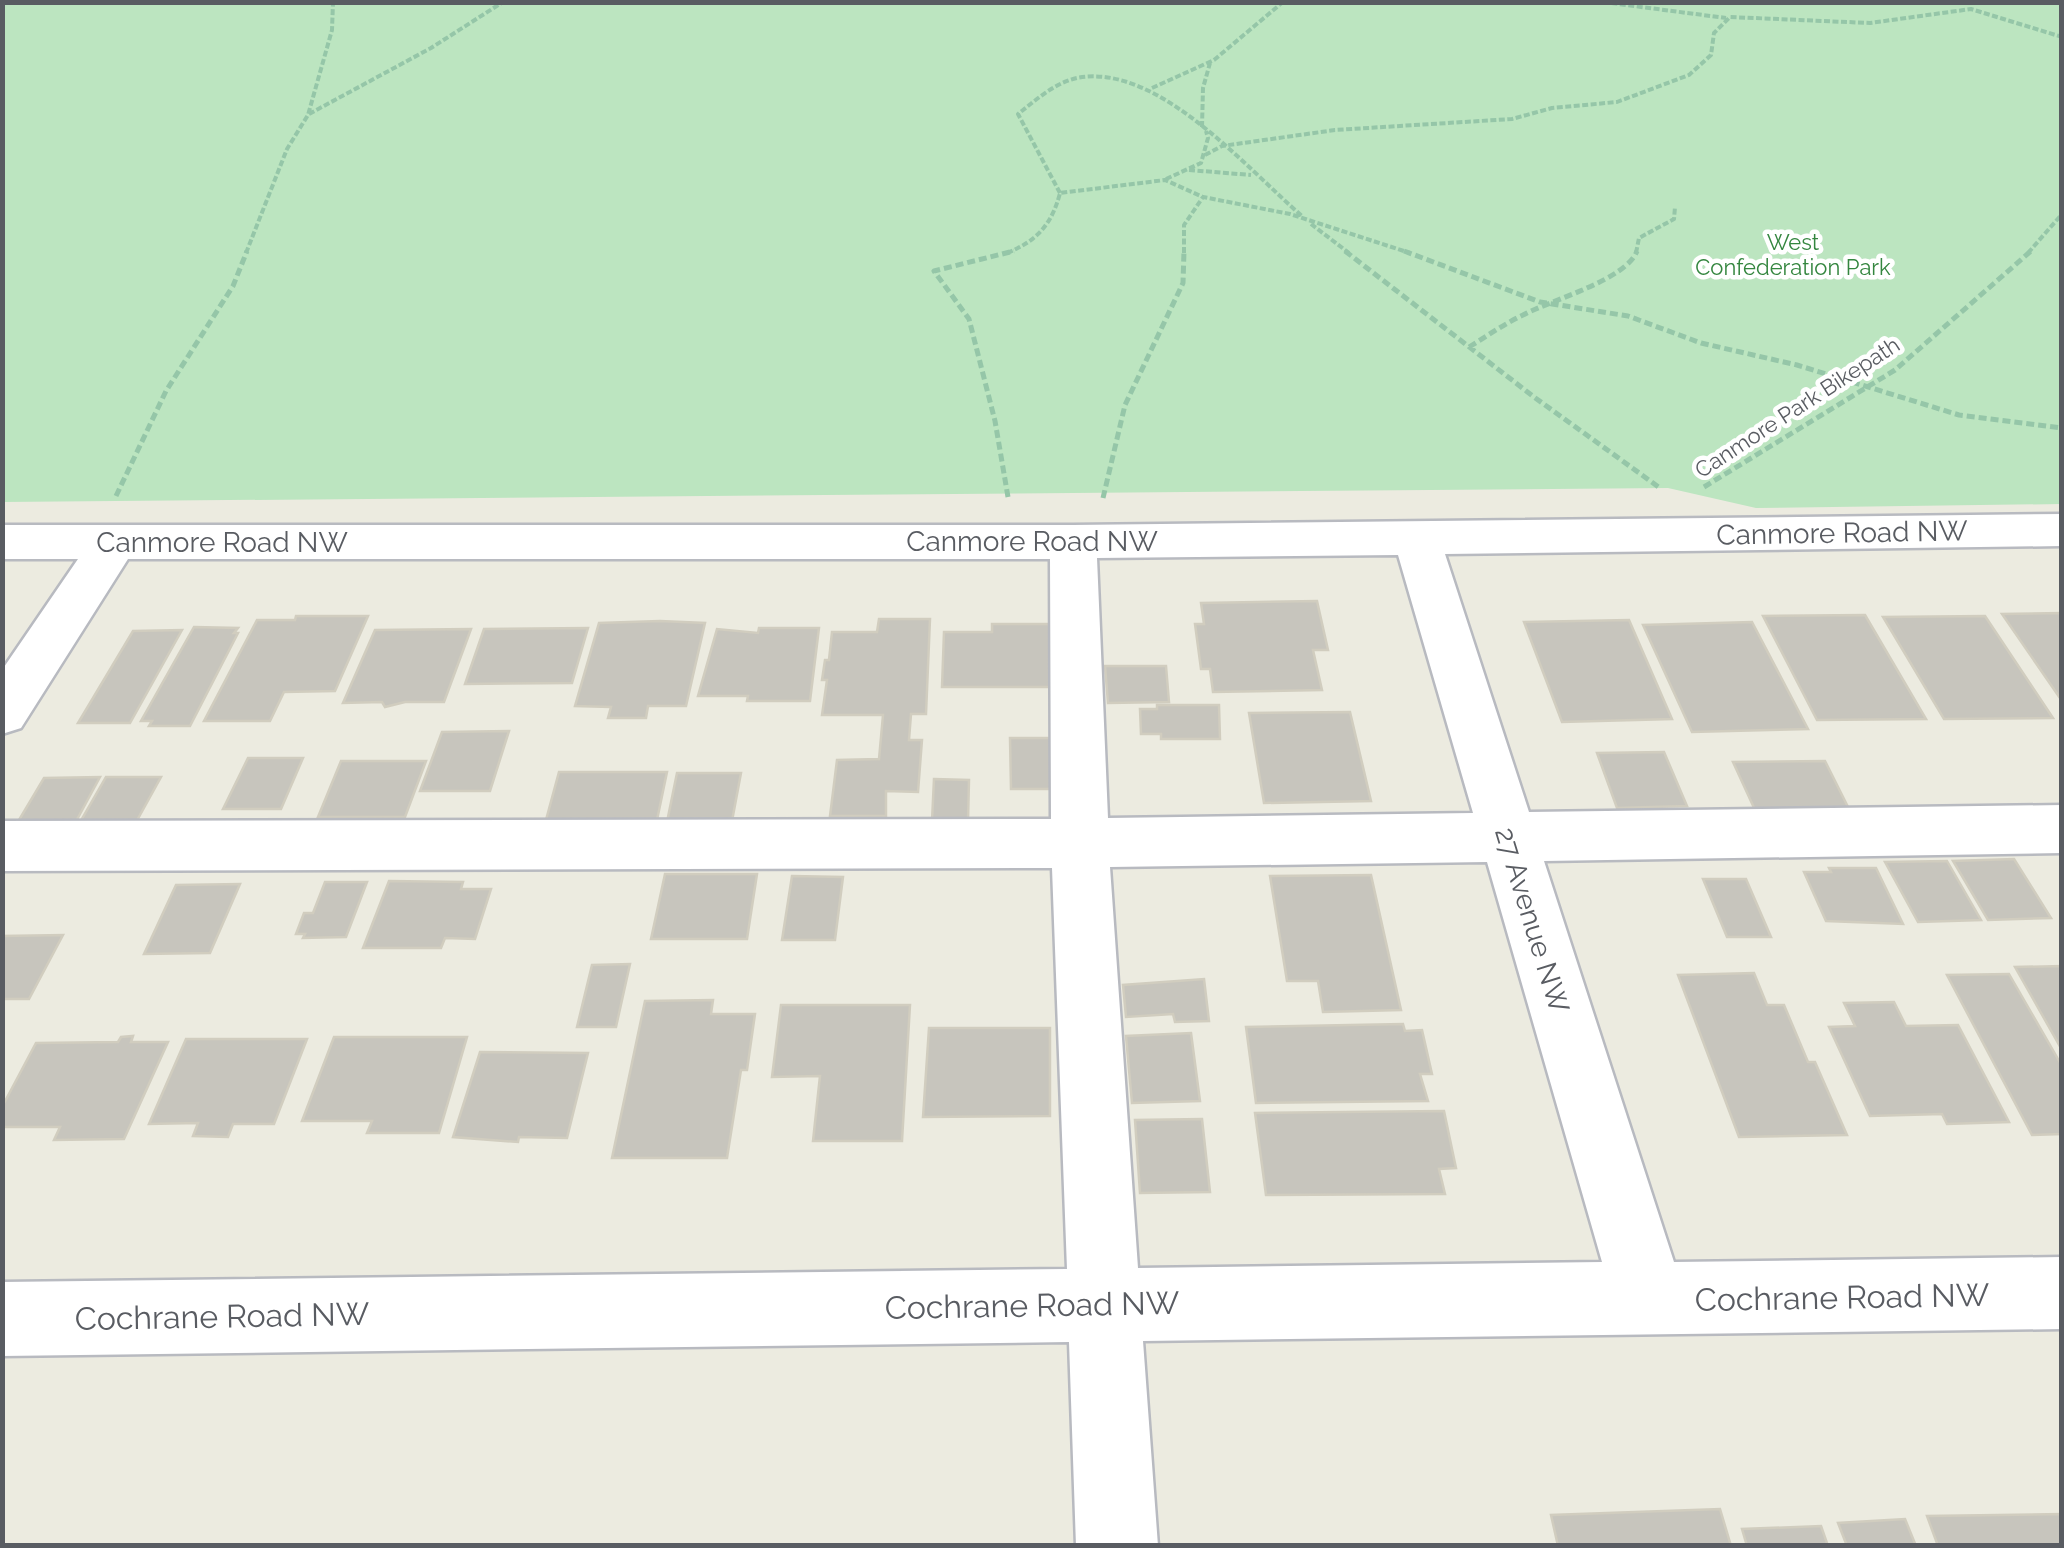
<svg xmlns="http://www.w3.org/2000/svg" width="2064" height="1548" font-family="Raleway,sans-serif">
<rect width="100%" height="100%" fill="#ecebe0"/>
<path fill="#bce5c0" d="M2 3H2061V504L1756 508 1668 488 3 502Z"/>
<path fill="#c7c5bd" stroke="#d1cdbf" stroke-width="2.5" d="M1317 601 1328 650H1313L1322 690 1213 692 1210 669H1201L1195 624H1204L1201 603Z
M2062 613V701L2002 614Z
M1865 615 1926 719 1817 720 1763 616Z
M296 616H368L335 691 284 692 270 721H204L257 620H295Z
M1985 616 2053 718 1944 719 1883 617Z
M879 619H930L926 714H911L909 740H922L918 792 886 791V816H830L837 760 879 759 883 715H822L827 680H822L825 660H829L832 632H877Z
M1629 620 1672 719 1562 722 1524 622Z
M660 621 705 623 686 706H648L646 718H608L611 707 575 706 599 623Z
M1752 622 1808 729 1692 732 1643 625Z
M992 624H1049L1051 687H942L944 632H992Z
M194 627 238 628 234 633H238L190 726H149L152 721H141Z
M588 628 572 683 465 684 484 629Z
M759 628H819L810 701H747L748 696H698L717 629 758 633Z
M471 629 444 702H405L385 707 382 702 343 703 375 630Z
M182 630 130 723H78L133 631Z
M1105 666H1166L1169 702 1108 703Z
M1157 705H1219L1220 739H1161V734H1141L1140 709H1157Z
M1350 712 1371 801 1264 803 1249 713Z
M509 731 490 791H420L442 732Z
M1010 738H1052L1053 789H1011Z
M1664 752 1687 806 1617 808 1597 753Z
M248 758H303L281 809H223Z
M341 761H426L405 817H318Z
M1825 761 1849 809 1755 810 1733 762Z
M559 772H667L657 820H546Z
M677 773H741L732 821 667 822Z
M100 777 74 825H16L44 778Z
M106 777H161L135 824H79Z
M934 779 969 780 968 821H932Z
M2014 859 2051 918 1988 920 1953 861Z
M1947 861 1981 920 1918 922 1885 862Z
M1829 868H1876L1903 924 1826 921 1804 872H1831Z
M665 874H757L747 939H651Z
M1371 875 1401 1010 1323 1012 1318 981H1287L1270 876Z
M792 876 843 877 835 940H782Z
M1703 879H1746L1771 937H1727Z
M389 881 463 882 461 889H491L475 939 445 938 441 948H363Z
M325 882H367L346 937 303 938 305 934H296L304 913H313Z
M240 884 210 953 144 954 176 885Z
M63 935 29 999H2V936Z
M630 964 616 1027H577L592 965Z
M2062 966V1050L2015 967Z
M1754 973 1767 1005H1784L1808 1062H1815L1847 1135 1739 1137 1678 975Z
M2009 974 2062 1066V1134L2032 1135 1947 975Z
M1204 979 1209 1021 1175 1022 1173 1014 1126 1017 1123 985Z
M713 1000 711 1014H755L747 1070H741L727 1158H612L645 1001Z
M1894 1002 1906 1026 1958 1025 2009 1122 1947 1124 1942 1114 1870 1116 1829 1027 1855 1026 1844 1003Z
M781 1005H910L902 1141H813L820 1076 772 1077Z
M1403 1024 1405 1031 1422 1030 1432 1074H1420L1428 1101 1256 1103 1246 1027Z
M929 1028H1050V1116L923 1117Z
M1191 1033 1200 1101 1132 1103 1126 1036Z
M133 1036 131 1042H168L124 1139 54 1140 60 1127H2V1107L36 1043 118 1042 121 1037Z
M334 1037H467L439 1133H367L372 1121H302Z
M186 1039H307L274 1124H233L228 1137 193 1136 198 1123 149 1124Z
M480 1052 588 1053 567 1138 519 1137 518 1142 453 1137Z
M1444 1111 1456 1168 1439 1169 1445 1194 1266 1195 1255 1113Z
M1202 1119 1210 1192 1140 1193 1135 1120Z
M1720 1509 1731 1546H1558L1551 1515Z
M2062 1514V1546H1938L1927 1516Z
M1905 1519 1916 1546H1847L1838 1523Z
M1821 1526 1828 1546H1747L1742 1529Z"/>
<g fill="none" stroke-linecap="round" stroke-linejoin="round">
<defs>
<path id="minor" d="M2062 514V546L1445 554 1529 812 2062 805V853L1544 861 1674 1262 2062 1257V1329L1143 1341 1158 1546H1076L1069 1342 2 1356V1282L1067 1269 1052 868 2 871V821L1051 819 1050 559H128L21 728 2 734V670L78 559H2V525H1073ZM1398 555 1473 813 1108 818 1097 558ZM1487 862 1602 1262 1138 1268 1110 867Z"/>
</defs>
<use href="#minor" stroke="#b8bac0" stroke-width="5"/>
<path stroke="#95c6a8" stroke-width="4" stroke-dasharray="6 2.5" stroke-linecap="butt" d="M1603 2 1726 18
M1152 88 1214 60 1283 2
M309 114 431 48 503 2
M1202 127 1203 88 1210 63
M1205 155 1222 146 1335 130 1512 119 1552 108 1617 102 1689 75 1711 55 1714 33 1730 17 1870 23 1971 9 2062 37
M1189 170 1251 175
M1166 179 1201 163 1208 138 1206 131
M1060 193 1018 114C1036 100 1054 83 1077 78 1157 62 1246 168 1302 216
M1311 224 1349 253
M246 253 287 149 308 115 332 30 333 2
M1007 253C1037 241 1052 224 1060 193L1165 180 1203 197 1290 214 1410 253
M1184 253V225L1203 197
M1636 253 1639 238 1674 219 1675 207
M2028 253 2062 214"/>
<path stroke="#95c6a8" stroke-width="5" stroke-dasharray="8 4" stroke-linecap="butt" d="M1345 251 1534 397 1660 488
M1404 251 1540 302 1628 316 1701 343 1797 365 1959 415 2062 428
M1469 347C1487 336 1504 324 1523 315 1551 300 1626 280 1637 251
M1704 487 1895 370 2031 251
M116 496 166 391 233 286 247 251
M1008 497 995 421 969 319 934 271 1014 251
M1103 498 1125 405 1183 283 1184 251"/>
<use href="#minor" fill="#fff" fill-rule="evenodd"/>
</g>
<g text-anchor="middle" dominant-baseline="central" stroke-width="9" stroke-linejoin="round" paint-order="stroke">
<g font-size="22" fill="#34863f" stroke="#fff">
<text x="1793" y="242">West<tspan x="1793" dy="25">Confederation Park</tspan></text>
</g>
<g font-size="22" fill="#595c62" stroke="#fff">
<text transform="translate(1797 407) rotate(-33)">Canmore Park Bikepath</text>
</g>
<g font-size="28" fill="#595c62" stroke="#fff">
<text transform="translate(1842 533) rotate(-1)">Canmore Road NW</text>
<text x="1032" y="541">Canmore Road NW</text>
<text x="222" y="542">Canmore Road NW</text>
<text transform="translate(1532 920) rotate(73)">27 Avenue NW</text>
</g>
<g font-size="32" fill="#595c62" stroke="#fff">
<text transform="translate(1842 1297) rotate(-1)">Cochrane Road NW</text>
<text transform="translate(1032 1305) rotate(-1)">Cochrane Road NW</text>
<text transform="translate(222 1316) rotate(-1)">Cochrane Road NW</text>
</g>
</g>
<rect width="2064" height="1548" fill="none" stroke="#595c62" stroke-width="10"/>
</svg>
